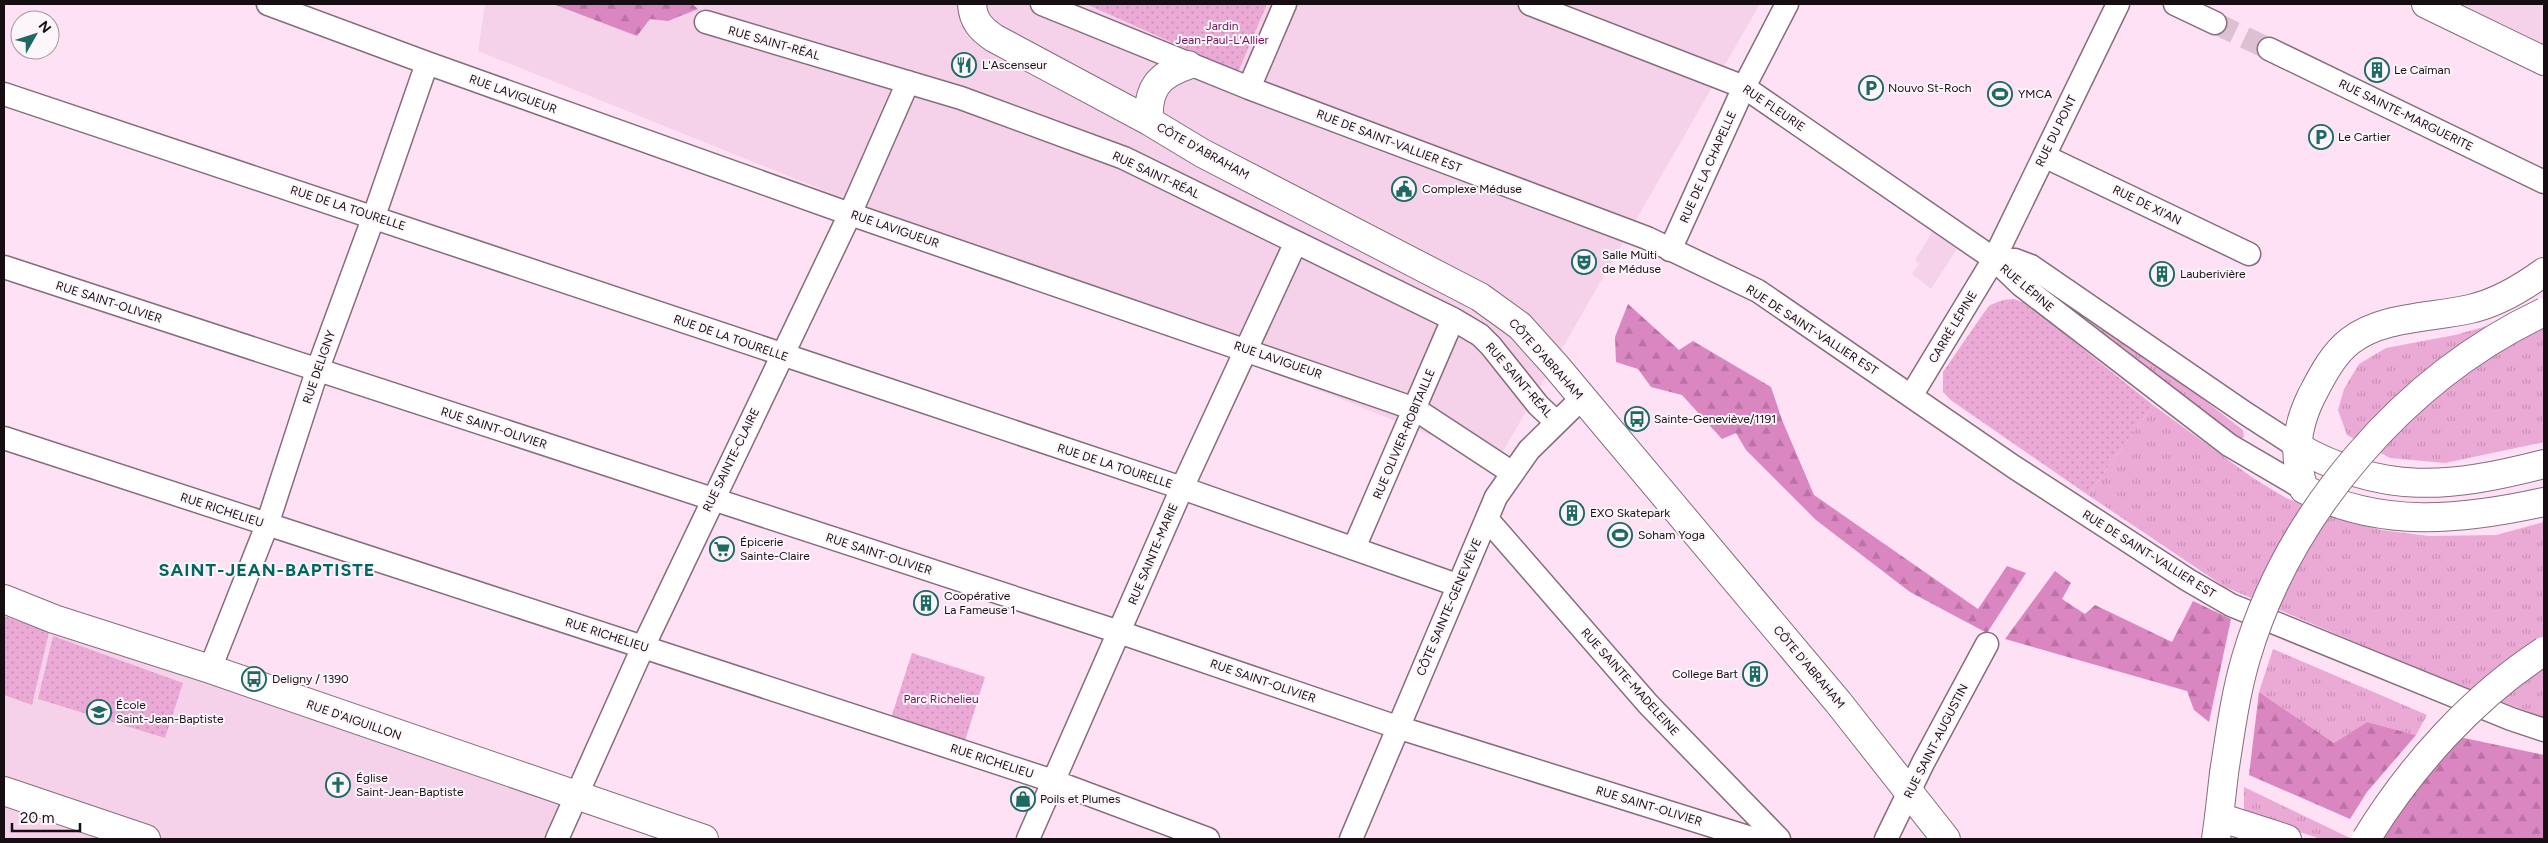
<svg xmlns="http://www.w3.org/2000/svg" width="2548" height="843" font-family="Figtree,sans-serif">
<defs>
<pattern id="grass-tufts" width="24" height="20" patternUnits="userSpaceOnUse" patternTransform="scale(1.25)"><rect width="24" height="20" fill="#eba9d5"/><path d="M3 7l-1-3M5 7V3M7 7l1-3M15 17l-1-3M17 17v-4M19 17l1-3" fill="none" stroke="#c990b6"/></pattern>
<pattern id="forest-firs" width="22" height="20" patternUnits="userSpaceOnUse" patternTransform="scale(1.25)"><rect width="22" height="20" fill="#da86c0"/><path d="M5 1l3.5 6h-7zM16 11l3.5 6h-7z" fill="#ba72a4"/></pattern>
<pattern id="park-dots" width="8" height="8" patternUnits="userSpaceOnUse" patternTransform="scale(1.25)"><rect width="8" height="8" fill="#eba9d5"/><path d="M2 2h.1M6 6h.1" fill="none" stroke="#c990b6" stroke-width="1.8" stroke-linecap="round"/></pattern>
</defs>
<rect width="100%" height="100%" fill="#fee1f4"/>
<path fill="#f6d2ea" d="M485 4H1760L1497 462 478 51Z
M2427 4H2544V61Z
M1932 232 1957 249 1931 289 1912 274 1919 264 1915 260Z
M4 599 576 797 557 839H4Z"/>
<path fill="url(#grass-tufts)" d="M2023 274 2165 370 2243 430 2244 437 2239 439Z
M2544 303V442L2445 463 2390 458 2347 435 2338 410 2344 389 2359 364 2386 348 2455 335 2512 319Z
M2153 405 2253 478 2286 498 2350 522 2381 530 2429 536 2496 535 2544 522V718L2438 677 2225 587 2088 495Z
M2273 649 2427 715 2416 735 2367 722 2334 743 2259 692Z
M2244 787 2350 838 2321 839 2244 814Z"/>
<path fill="url(#forest-firs)" d="M553 4H692L698 9 668 21 650 19 637 36Z
M1628 304 1679 350 1693 341 1771 387 1782 420 1814 495 1978 609 2007 566 2026 573 1987 633 1910 592 1816 520 1746 450 1736 433 1722 439 1682 395 1651 387 1638 369 1616 362 1615 337Z
M2055 571 2071 583 2062 599 2085 614 2095 605 2172 642 2193 601 2231 619 2209 722 2194 710 2187 691 2005 639Z
M2259 692 2334 743 2367 722 2416 735 2367 792 2350 819 2249 775Z
M2464 738 2544 755V839H2382L2427 745Z"/>
<path fill="url(#park-dots)" d="M1086 4H1267L1238 72Z
M2014 299 2027 304 2153 405 2088 495 1952 401 1943 392V372L1983 314 1990 305 2003 300Z
M4 616 49 632 32 705 4 695Z
M53 636 183 683 165 738 38 699Z
M912 653 985 677 964 744 891 718Z"/>
<g fill="none" stroke-linecap="round" stroke-linejoin="round">
<path stroke="#dbc1d2" stroke-width="22" stroke-dasharray="22 11" stroke-linecap="butt" d="M2215 23 2269 49"/>
<defs>
<path id="minor" d="M268 4 427 63 850 214 1415 409 1511 472
M1042 4 1249 88 1647 238 1758 291 2014 467 2188 580 2231 605 2511 719 2544 730
M1530 4 1744 87 1994 259 2021 285 2229 445 2304 489
M2175 4 2215 23
M706 22 961 98 1124 158 1453 319 1480 335 1491 346 1538 405 1556 422
M2269 49 2544 182
M1249 88 1285 4
M4 94 1182 488 1457 585
M2044 156 2249 254
M1670 250 1744 87 1787 4
M1994 259 2015 260 2031 266 2245 413 2296 446
M4 267 1119 632 1397 727 1754 839
M1911 396 1994 259 2118 4
M4 438 1053 781 1208 839
M1487 519 1648 704 1779 839
M1354 548 1453 319
M210 669 267 525 317 371 374 216 427 63
M557 839 643 647 850 214 908 82
M1028 839 1182 488 1295 244
M1351 839 1496 497 1529 450 1582 398
M1886 839 1923 763 1987 644"/>
<path id="tertiary" d="M4 599 54 619 210 669 704 839
M2219 817 2287 839"/>
<path id="secondary" d="M2304 489C2293 456 2296 428 2311 397 2321 378 2332 355 2350 341 2382 316 2431 318 2470 309 2497 303 2522 288 2544 272
M4 791 146 839"/>
<path id="primary" d="M972 4C973 21 981 29 994 38L1149 121 1202 153 1480 297 1520 326 1555 365 1838 702 1946 839
M2426 4 2544 61
M1149 121C1147 89 1158 75 1188 65
M2216 839 2219 817"/>
<path id="motorway" d="M2296 446C2383 496 2450 488 2544 464
M2304 489C2380 529 2463 520 2544 502
M2219 817 2224 773"/>
</defs>
<use href="#minor" stroke="#866c7d" stroke-width="25"/>
<use href="#tertiary" stroke="#866c7d" stroke-width="30"/>
<use href="#secondary" stroke="#866c7d" stroke-width="30"/>
<use href="#primary" stroke="#866c7d" stroke-width="30"/>
<use href="#motorway" stroke="#866c7d" stroke-width="30"/>
<use href="#minor" stroke="#fff" stroke-width="22"/>
<use href="#tertiary" stroke="#fff" stroke-width="28"/>
<use href="#secondary" stroke="#fff" stroke-width="28"/>
<use href="#primary" stroke="#fff" stroke-width="28"/>
<use href="#motorway" stroke="#fff" stroke-width="28"/>
<defs>
<path id="motorway-bridge" d="M2224 773C2230 735 2235 695 2246 658 2289 511 2406 377 2544 312
M2366 839C2411 766 2472 698 2544 651"/>
</defs>
<use href="#motorway-bridge" stroke="#866c7d" stroke-width="30" stroke-linecap="butt"/>
<use href="#motorway-bridge" stroke="#fff" stroke-width="28"/>
</g>
<defs>
<symbol id="restaurant-ring" viewBox="-11 -11 22 22"><circle r="9.5" fill="#fcf6fa" stroke="#1d6964" stroke-width="1.5"/><path d="M-5-6h1v4h1v-4h1v4h1v-4h1v5L-1.5 .5V6h-2V.5L-5-1ZM5-6V6H3V1.5H1.5Q1.5-4 5-6Z" fill="#1d6964"/></symbol>
<symbol id="building-ring" viewBox="-11 -11 22 22"><circle r="9.5" fill="#fcf6fa" stroke="#1d6964" stroke-width="1.5"/><path d="M-4-6H4V6H1V3H-1V6H-4ZM-2.5-4.3h1.7v1.8h-1.7ZM.8-4.3h1.7v1.8H.8ZM-2.5-1h1.7V.8h-1.7ZM.8-1h1.7V.8H.8Z" fill="#1d6964"/></symbol>
<symbol id="parking-ring" viewBox="-11 -11 22 22"><circle r="9.5" fill="#fcf6fa" stroke="#1d6964" stroke-width="1.5"/><path d="M-3.5-5.5H1a3.5 3.5 0 0 1 0 7H-1V5.5H-3.5ZM-1-3.4V-.6H.8a1.4 1.4 0 0 0 0-2.8Z" fill="#1d6964"/></symbol>
<symbol id="stadium-ring" viewBox="-11 -11 22 22"><circle r="9.5" fill="#fcf6fa" stroke="#1d6964" stroke-width="1.5"/><path d="M0-5a6.5 5 0 1 0 0 10a6.5 5 0 1 0 0-10ZM-3.5-1.8h7v3.6h-7Z" fill="#1d6964"/></symbol>
<symbol id="civic-ring" viewBox="-11 -11 22 22"><circle r="9.5" fill="#fcf6fa" stroke="#1d6964" stroke-width="1.5"/><path d="M-.6-6.5H3V-4.5H.6V-3L4-1V1h2V6H-6V1h2V-1L-.6-3ZM-1.2 2.5V6h2.4V2.5Z" fill="#1d6964"/></symbol>
<symbol id="theatre-ring" viewBox="-11 -11 22 22"><circle r="9.5" fill="#fcf6fa" stroke="#1d6964" stroke-width="1.5"/><path d="M-5-5.5Q0-4 5-5.5V0Q5 5 0 6Q-5 5-5 0ZM-3.3-2.5H-1v1.5H-3.3ZM1-2.5H3.3v1.5H1ZM-2.8 1Q0 5.5 2.8 1Z" fill="#1d6964"/></symbol>
<symbol id="bus-ring" viewBox="-11 -11 22 22"><circle r="9.5" fill="#fcf6fa" stroke="#1d6964" stroke-width="1.5"/><path d="M-5-6H5V4H4V6H2V4H-2V6H-4V4H-5ZM-3.5-4V0h7V-4ZM-3.5 1.2v1.5H-2V1.2ZM2 1.2v1.5H3.5V1.2Z" fill="#1d6964"/></symbol>
<symbol id="supermarket-ring" viewBox="-11 -11 22 22"><circle r="9.5" fill="#fcf6fa" stroke="#1d6964" stroke-width="1.5"/><path d="M-6-5.5h2.5l.6 2H6L4.5 2H-2.5L-4.4-4H-6ZM-1.5 3.2a1.3 1.3 0 1 0 .1 0ZM3 3.2a1.3 1.3 0 1 0 .1 0Z" fill="#1d6964"/></symbol>
<symbol id="school-ring" viewBox="-11 -11 22 22"><circle r="9.5" fill="#fcf6fa" stroke="#1d6964" stroke-width="1.5"/><path d="M0-5L7-2L0 1L-7-2ZM-4 1L0 2.5L4 1V4Q0 6-4 4Z" fill="#1d6964"/></symbol>
<symbol id="church-ring" viewBox="-11 -11 22 22"><circle r="9.5" fill="#fcf6fa" stroke="#1d6964" stroke-width="1.5"/><path d="M-1.2-6h2.4v3.5h3.3v2.4h-3.3V6h-2.4V-.1h-3.3v-2.4h3.3Z" fill="#1d6964"/></symbol>
<symbol id="shop-ring" viewBox="-11 -11 22 22"><circle r="9.5" fill="#fcf6fa" stroke="#1d6964" stroke-width="1.5"/><path d="M-5-2.5h2.3a2.7 3.5 0 0 1 5.4 0H5L5.5 6h-11ZM-1.5-2.5h3a1.5 2.3 0 0 0-3 0Z" fill="#1d6964"/></symbol>
</defs>
<g fill-rule="evenodd">
<use href="#restaurant-ring" x="950" y="51" width="28" height="28"/>
<use href="#building-ring" x="2363" y="56" width="28" height="28"/>
<use href="#parking-ring" x="1857" y="74" width="28" height="28"/>
<use href="#stadium-ring" x="1986" y="80" width="28" height="28"/>
<use href="#parking-ring" x="2307" y="123" width="28" height="28"/>
<use href="#civic-ring" x="1390" y="175" width="28" height="28"/>
<use href="#theatre-ring" x="1570" y="248" width="28" height="28"/>
<use href="#building-ring" x="2148" y="260" width="28" height="28"/>
<use href="#bus-ring" x="1623" y="405" width="28" height="28"/>
<use href="#building-ring" x="1558" y="499" width="28" height="28"/>
<use href="#stadium-ring" x="1606" y="521" width="28" height="28"/>
<use href="#supermarket-ring" x="708" y="535" width="28" height="28"/>
<use href="#building-ring" x="912" y="589" width="28" height="28"/>
<use href="#building-ring" x="1741" y="660" width="28" height="28"/>
<use href="#bus-ring" x="240" y="665" width="28" height="28"/>
<use href="#school-ring" x="85" y="698" width="28" height="28"/>
<use href="#church-ring" x="324" y="771" width="28" height="28"/>
<use href="#shop-ring" x="1009" y="785" width="28" height="28"/>
</g>
<g text-anchor="middle" dominant-baseline="central" stroke-width="4" stroke-linejoin="round" paint-order="stroke">
<g font-size="12" fill="#740e5e" stroke="#fcf6fa">
<text x="1222" y="26">Jardin<tspan x="1222" dy="14">Jean-Paul-L'Allier</tspan></text>
<text x="941" y="699">Parc Richelieu</text>
</g>
<g font-size="12" fill="#170e14" stroke="#fcf6fa">
<text transform="translate(774 43) rotate(16)">RUE SAINT-RÉAL</text>
<text transform="translate(513 94) rotate(20)">RUE LAVIGUEUR</text>
<text transform="translate(1774 108) rotate(34)">RUE FLEURIE</text>
<text transform="translate(2406 115) rotate(26)">RUE SAINTE-MARGUERITE</text>
<text transform="translate(2056 131) rotate(-64)">RUE DU PONT</text>
<text transform="translate(1389 141) rotate(21)">RUE DE SAINT-VALLIER EST</text>
<text transform="translate(1203 151) rotate(29)">CÔTE D'ABRAHAM</text>
<text transform="translate(1708 167) rotate(-66)">RUE DE LA CHAPELLE</text>
<text transform="translate(1156 175) rotate(25)">RUE SAINT-RÉAL</text>
<text transform="translate(2147 205) rotate(26)">RUE DE XI'AN</text>
<text transform="translate(348 208) rotate(18)">RUE DE LA TOURELLE</text>
<text transform="translate(895 229) rotate(19)">RUE LAVIGUEUR</text>
<text transform="translate(2027 288) rotate(40)">RUE LÉPINE</text>
<text transform="translate(109 302) rotate(18)">RUE SAINT-OLIVIER</text>
<text transform="translate(1953 327) rotate(-59)">CARRÉ LÉPINE</text>
<text transform="translate(1812 330) rotate(33)">RUE DE SAINT-VALLIER EST</text>
<text transform="translate(731 338) rotate(19)">RUE DE LA TOURELLE</text>
<text transform="translate(1546 359) rotate(48)">CÔTE D'ABRAHAM</text>
<text transform="translate(1278 360) rotate(19)">RUE LAVIGUEUR</text>
<text transform="translate(319 367) rotate(-71)">RUE DELIGNY</text>
<text transform="translate(1519 380) rotate(49)">RUE SAINT-RÉAL</text>
<text transform="translate(494 428) rotate(18)">RUE SAINT-OLIVIER</text>
<text transform="translate(1404 434) rotate(-67)">RUE OLIVIER-ROBITAILLE</text>
<text transform="translate(731 460) rotate(-64)">RUE SAINTE-CLAIRE</text>
<text transform="translate(1115 466) rotate(18)">RUE DE LA TOURELLE</text>
<text transform="translate(222 510) rotate(18)">RUE RICHELIEU</text>
<text transform="translate(879 554) rotate(18)">RUE SAINT-OLIVIER</text>
<text transform="translate(1153 554) rotate(-67)">RUE SAINTE-MARIE</text>
<text transform="translate(2149 554) rotate(32)">RUE DE SAINT-VALLIER EST</text>
<text transform="translate(1449 607) rotate(-67)">CÔTE SAINTE-GENEVIÈVE</text>
<text transform="translate(607 635) rotate(18)">RUE RICHELIEU</text>
<text transform="translate(1809 667) rotate(50)">CÔTE D'ABRAHAM</text>
<text transform="translate(1263 681) rotate(19)">RUE SAINT-OLIVIER</text>
<text transform="translate(1630 682) rotate(48)">RUE SAINTE-MADELEINE</text>
<text transform="translate(354 720) rotate(19)">RUE D'AIGUILLON</text>
<text transform="translate(1936 741) rotate(-63)">RUE SAINT-AUGUSTIN</text>
<text transform="translate(992 761) rotate(18)">RUE RICHELIEU</text>
<text transform="translate(1649 806) rotate(17)">RUE SAINT-OLIVIER</text>
</g>
<g font-size="12" fill="#170e14" stroke="#fcf6fa" text-anchor="start">
<text x="982" y="65">L'Ascenseur</text>
<text x="2394" y="70">Le Caïman</text>
<text x="1888" y="88">Nouvo St-Roch</text>
<text x="2018" y="94">YMCA</text>
<text x="2338" y="137">Le Cartier</text>
<text x="1422" y="189">Complexe Méduse</text>
<text x="1602" y="255">Salle Multi<tspan x="1602" dy="14">de Méduse</tspan></text>
<text x="2180" y="274">Lauberivière</text>
<text x="1654" y="419">Sainte-Geneviève/1191</text>
<text x="1590" y="513">EXO Skatepark</text>
<text x="1638" y="535">Soham Yoga</text>
<text x="740" y="542">Épicerie<tspan x="740" dy="14">Sainte-Claire</tspan></text>
<text x="944" y="596">Coopérative<tspan x="944" dy="14">La Fameuse 1</tspan></text>
<text x="1738" y="674" text-anchor="end">College Bart</text>
<text x="272" y="679">Deligny / 1390</text>
<text x="116" y="705">École<tspan x="116" dy="14">Saint-Jean-Baptiste</tspan></text>
<text x="356" y="778">Église<tspan x="356" dy="14">Saint-Jean-Baptiste</tspan></text>
<text x="1040" y="799">Poils et Plumes</text>
</g>
<g font-size="18" font-weight="bold" letter-spacing="1" fill="#006661" stroke="#fcf6fa">
<text x="267" y="570">SAINT-JEAN-BAPTISTE</text>
</g>
</g>
<rect width="2548" height="843" fill="none" stroke="#170e14" stroke-width="10"/>
<g transform="translate(35 35) rotate(51)"><circle r="24" fill="#fcf6fa" stroke="#a0999e"/>
<path d="M0-4L9 19L0 12L-9 19Z" fill="#1d6964"/>
<text y="-8" font-size="14" font-weight="bold" text-anchor="middle" fill="#170e14">N</text>
</g>
<path d="M12 823v8h68v-8" fill="none" stroke="#170e14" stroke-width="2.5"/>
<text x="20" y="823" font-size="15" fill="#170e14" stroke="#fcf6fa" stroke-width="4" paint-order="stroke">20 m</text>
</svg>
